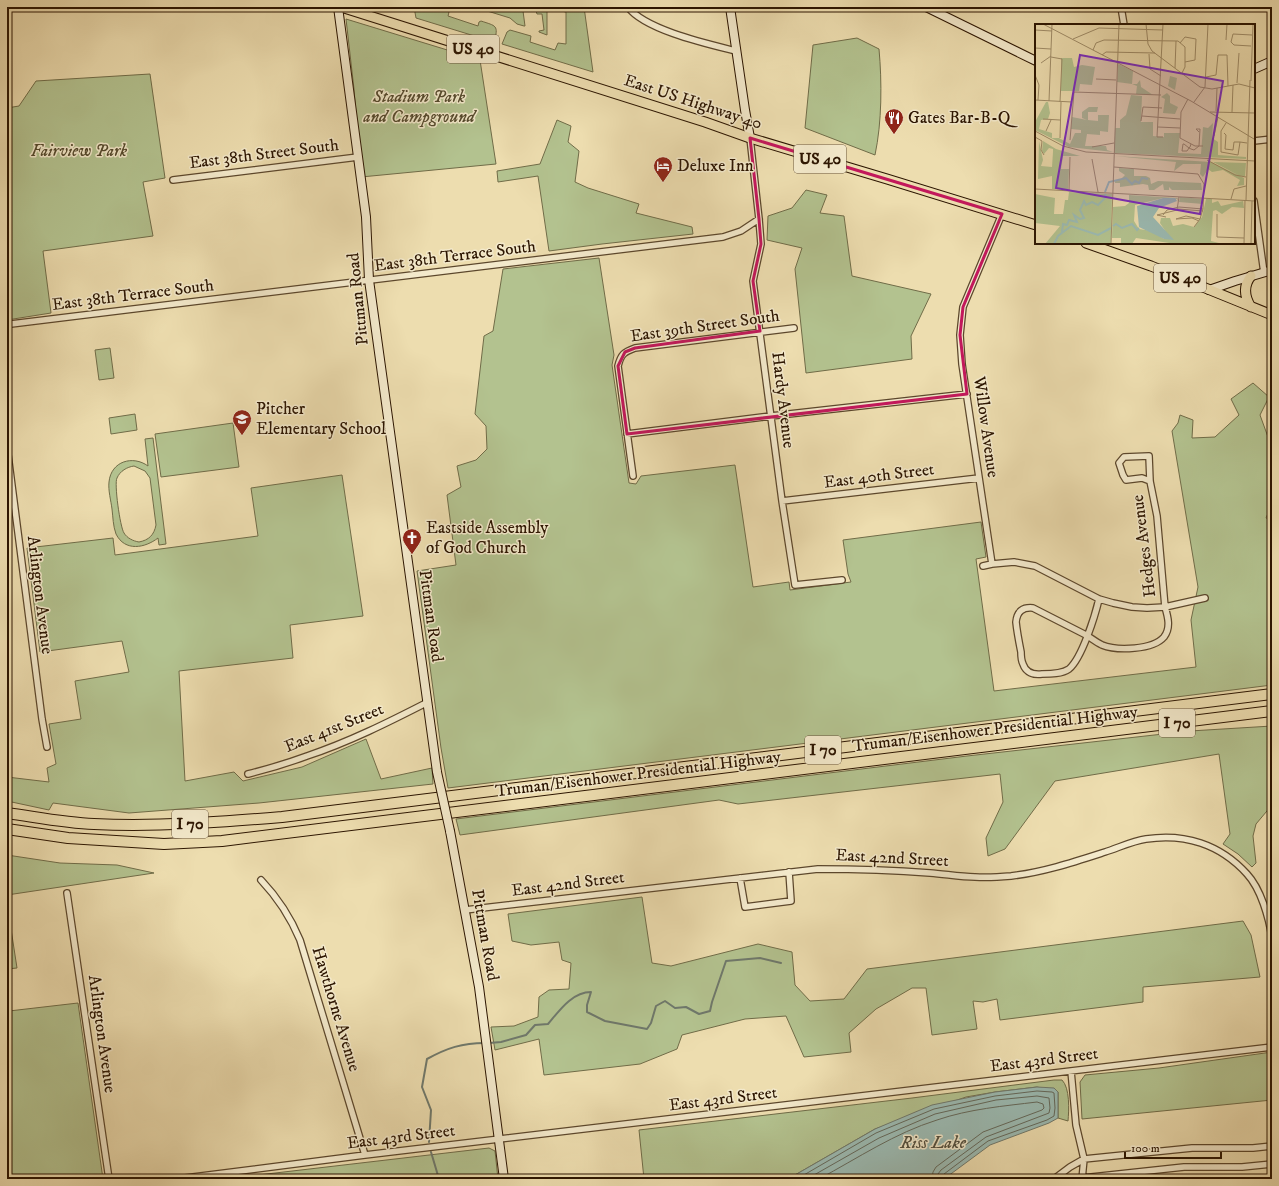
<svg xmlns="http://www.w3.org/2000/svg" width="1279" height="1186" font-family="'IM FELL DW Pica',serif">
<rect width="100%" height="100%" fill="#edddaf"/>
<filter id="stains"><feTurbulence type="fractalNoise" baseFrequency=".005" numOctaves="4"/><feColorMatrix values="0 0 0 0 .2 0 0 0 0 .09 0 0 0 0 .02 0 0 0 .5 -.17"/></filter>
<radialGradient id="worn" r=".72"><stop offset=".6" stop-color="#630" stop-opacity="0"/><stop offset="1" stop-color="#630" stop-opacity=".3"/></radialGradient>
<path fill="#b3c28f" stroke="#706c48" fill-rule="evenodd" d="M414 7H439L449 12 448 16 478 26 479 22 481 21C496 26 499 25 494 42L416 18Z
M484 7H532V10L523 11 525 26H524L517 24 510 18 484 10Z
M564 7H584L593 72 502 44 507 32 510 30 531 36 530 42 555 50 558 43 566 44V12L561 11Z
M536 11H547V35L539 32V31L544 30 542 14H537Z
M346 19 480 60 496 164 361 177 354 89Z
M857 38 879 49C882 82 882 122 875 155L805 128 813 45Z
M150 74 165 178 143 182 153 236 43 251 51 313 7 320V108L19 106 36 81Z
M557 120 571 126 568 142 579 151 575 182 588 188 639 204 636 213 692 227 693 234 602 244 549 251 538 176 498 182 497 171 540 164Z
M806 190 827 195 820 213 844 216 852 276 931 294 911 336 912 359 806 373 795 269 802 248 767 240 768 216 792 208Z
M599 258 614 355 612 365 629 483 636 484 641 476 735 465 753 587 789 582 790 590 851 582 848 574 843 540 981 522 986 557 976 559 994 691 1196 667 1191 620 1198 587 1172 431 1178 423 1180 415 1193 420 1192 438 1215 437 1239 415 1231 399 1253 383 1269 397 1260 415 1272 448V504L1266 518 1272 520V685L448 788 441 748 417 571 456 565 447 495 461 487 457 466 476 460 487 449 486 426 475 414 484 336 493 331 503 269Z
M110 348 114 378 99 380 95 350Z
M135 414 137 430 111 434 109 418Z
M233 423 239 467 161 477 155 434Z
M153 438 166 544 159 545 158 538C145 548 125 552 116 534 113 526 113 517 112 509 111 501 108 490 109 482 111 461 133 455 148 466L145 439ZM134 466 145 471 150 478 156 525C154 535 149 540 139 542 133 541 127 538 124 533 120 527 114 483 117 478 120 471 127 467 134 466Z
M342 475 363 616 290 625 293 658 179 671 185 781 234 772 243 781 302 767 366 739 381 779 432 768 433 784 259 803 129 813 53 803 49 810 7 801V777L49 782 47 768 56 764 49 724 81 719 75 681 129 672 122 641 40 652 27 548 113 538 115 555 258 536 251 488Z
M1272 726V805L1256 824 1253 836 1256 863 1252 867 1238 854 1223 844 1230 834 1219 754 1055 781 1005 849 988 856 986 838 1003 802 1000 774 738 804 719 800 460 835 456 819 967 756 1190 731Z
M7 855 60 863 117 865 154 873 7 895Z
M642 897 652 963 671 966 758 944 792 952 795 985 810 1001 844 999 867 969 1243 921 1251 935 1260 977 1143 987V1002L1000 1020 997 999 983 1002 973 1001 977 1029 932 1035 926 988H912L876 1009 849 1033 851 1052 804 1057 786 1016 745 1019 682 1035 677 1049 640 1064 544 1075 539 1039 495 1050 491 1027 514 1026 538 1017 539 997 549 990 569 989 571 963 562 960 559 942 531 945 512 941 508 914Z
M7 903 17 968 7 969Z
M7 1003 9 1011 78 1003 103 1179H7Z
M1272 1052V1100L1082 1119 1080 1082 1085 1075 1159 1068Z
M1054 1080H1062C1070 1088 1069 1110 1068 1121L1058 1118V1092L1037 1087 995 1092 966 1097 875 1129 788 1179H644L639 1130 912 1098Z
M489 1148 495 1151 498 1179H224Z"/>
<path fill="#9bbab2" stroke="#6f786b" d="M1037 1087 1054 1088 1058 1092V1118L1049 1123 990 1145 944 1179H788L875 1129 932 1105 995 1092Z"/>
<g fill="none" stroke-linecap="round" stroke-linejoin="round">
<path stroke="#64685a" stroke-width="1" d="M797 1179 876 1133 934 1109 995 1096 1037 1091 1052 1092 1054 1093 1055 1108 1054 1116 1047 1120 988 1141 944 1174 943 1179
M807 1179 879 1138 935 1114 996 1100 1037 1096 1049 1098 1050 1108 1049 1113 986 1137 941 1170 938 1174V1179
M819 1179C858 1158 895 1133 937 1120 969 1109 1004 1106 1037 1102L1043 1104 1044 1108 1042 1110 983 1132 936 1167 933 1172 932 1179"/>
<path stroke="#6f786b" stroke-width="2" d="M489 1043 501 1042 526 1035 535 1025 548 1024C559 1011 572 992 591 992L587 1005V1012L605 1021 647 1029 651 1023 656 1006 665 1001 675 1008 686 1007 699 1014 710 1011 712 1002 726 961 760 958 781 963
M429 1142 431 1110 422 1087 427 1059C447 1048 462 1043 485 1043
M431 1152 439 1179"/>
<defs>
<path id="street" d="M628 7C645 30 708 44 736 51
M1121 7 1124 25
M750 138 759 219 761 244 753 281 782 501 795 585 842 580
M1254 141 1272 139
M173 180 358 157
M1254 201 1264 273
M7 326 11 324 723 237 741 231 759 219
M627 434 771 416 967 394
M7 447 42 719 47 747
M633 476 618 366C621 354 624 352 635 348L794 328
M782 501 979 478
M992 564 962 364 960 335 963 307 1002 214
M983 566 992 564 1014 562 1035 566 1099 599 1113 603 1132 607 1147 608 1165 607 1205 598
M1099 599C1095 616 1082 658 1069 669 1062 674 1051 674 1042 674 1034 675 1026 673 1023 664 1021 660 1021 656 1021 652 1019 642 1017 632 1016 622 1017 611 1023 607 1033 608 1051 617 1068 626 1086 635 1091 638 1096 642 1102 645 1117 651 1153 650 1164 637 1171 628 1168 617 1165 607L1157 516 1150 481 1149 456 1124 457 1119 463 1123 475 1126 480 1142 478 1150 481
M248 774C268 769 288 763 307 756 349 742 389 722 428 702
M740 878 745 907 791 901 789 872
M261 880C279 899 290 916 300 940L365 1155
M67 893 109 1179
M465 910 818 869C855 869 892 870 930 873 945 874 960 877 975 877 987 878 1000 877 1011 876 1044 872 1074 862 1105 852 1118 848 1132 841 1146 839 1184 833 1220 844 1247 874 1261 889 1269 918 1272 938
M1071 1071 1076 1125 1084 1159 1082 1179
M1082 1178 1184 1167H1242L1272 1164
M177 1179 365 1155 1272 1047
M1054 1179 1070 1167 1084 1159 1192 1148H1253L1272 1146"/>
<path id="secondary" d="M338 7 366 217 369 280 437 772
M730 7 745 110 750 138
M926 7 1036 61
M1254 69 1272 61
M1209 290 1235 281 1272 270
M450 831 479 987 504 1179"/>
<path id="primary" d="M341 7 705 122 750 138 887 179 1036 225
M1086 243 1151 266 1272 315
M1251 307C1244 296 1243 286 1251 276"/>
<path id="highway" d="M7 813C36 817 65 823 94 824 157 827 220 822 282 817L1272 694
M7 829 68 838 164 844 222 841 1272 711"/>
</defs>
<use href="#street" stroke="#5c472c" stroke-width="8"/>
<use href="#secondary" stroke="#2c1501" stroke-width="10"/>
<use href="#primary" stroke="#2c1501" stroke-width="11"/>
<use href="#highway" stroke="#2c1501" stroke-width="12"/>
<use href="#street" stroke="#f3e9cb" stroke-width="5.5"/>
<use href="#secondary" stroke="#f3e9cb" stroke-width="8"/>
<use href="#primary" stroke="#edddaf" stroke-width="9"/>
<use href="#highway" stroke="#edddaf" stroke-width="10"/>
<defs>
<path id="secondary-bridge" d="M437 772 450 831"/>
</defs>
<use href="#secondary-bridge" stroke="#2c1501" stroke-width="10" stroke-linecap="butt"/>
<use href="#secondary-bridge" stroke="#f3e9cb" stroke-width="8"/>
</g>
<path fill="none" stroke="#c2185b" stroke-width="3" stroke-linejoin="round" d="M750 138 1002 214 963 307 960 335 967 394 627 434 618 366 625 352 635 348 760 331 753 281 761 244 759 219Z"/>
<defs>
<symbol id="restaurant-pin" viewBox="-11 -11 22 30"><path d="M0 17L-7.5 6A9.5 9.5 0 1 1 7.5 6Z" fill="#8f2418" stroke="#f3e9cb"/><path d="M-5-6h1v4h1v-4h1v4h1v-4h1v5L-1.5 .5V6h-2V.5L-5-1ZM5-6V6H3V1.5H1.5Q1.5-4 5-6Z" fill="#fff"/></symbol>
<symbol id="hotel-pin" viewBox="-11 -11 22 30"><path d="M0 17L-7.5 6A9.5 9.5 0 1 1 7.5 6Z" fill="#8f2418" stroke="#f3e9cb"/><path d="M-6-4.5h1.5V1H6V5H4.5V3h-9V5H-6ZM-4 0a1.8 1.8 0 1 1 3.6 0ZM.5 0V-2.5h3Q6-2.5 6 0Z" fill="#fff"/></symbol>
<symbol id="school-pin" viewBox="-11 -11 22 30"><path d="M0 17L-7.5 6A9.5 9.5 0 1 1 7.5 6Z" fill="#8f2418" stroke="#f3e9cb"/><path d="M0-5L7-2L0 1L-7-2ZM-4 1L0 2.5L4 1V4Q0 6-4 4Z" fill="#fff"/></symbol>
<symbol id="church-pin" viewBox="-11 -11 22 30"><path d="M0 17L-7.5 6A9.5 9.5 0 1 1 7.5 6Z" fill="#8f2418" stroke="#f3e9cb"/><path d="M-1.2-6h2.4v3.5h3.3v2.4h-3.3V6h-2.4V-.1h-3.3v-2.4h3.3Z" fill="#fff"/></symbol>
</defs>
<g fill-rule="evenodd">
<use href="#restaurant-pin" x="883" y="107" width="22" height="30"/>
<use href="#hotel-pin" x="652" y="155" width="22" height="30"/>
<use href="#school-pin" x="231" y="408" width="22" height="30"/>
<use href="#church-pin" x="401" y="527" width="22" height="30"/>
</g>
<g text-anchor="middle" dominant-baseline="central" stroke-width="3" stroke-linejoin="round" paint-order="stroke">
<g fill="#f3e9cb" stroke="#68553e" stroke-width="1">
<rect x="447" y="35" width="52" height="28" rx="3"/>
<rect x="794" y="145" width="52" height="28" rx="3"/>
<rect x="1154" y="264" width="52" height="28" rx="3"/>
<rect x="1159" y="709" width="36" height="28" rx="3"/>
<rect x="805" y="736" width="36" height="28" rx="3"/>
<rect x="172" y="810" width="36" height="28" rx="3"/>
</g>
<g font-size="16" font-weight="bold" fill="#2c1501">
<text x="473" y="49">US 40</text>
<text x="820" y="159">US 40</text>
<text x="1180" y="278">US 40</text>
<text x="1177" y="723">I 70</text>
<text x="823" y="750">I 70</text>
<text x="190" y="824">I 70</text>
</g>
<g font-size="17" font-style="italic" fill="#54492c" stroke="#f3e9cb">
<text x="419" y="97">Stadium Park<tspan x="419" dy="20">and Campground</tspan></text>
<text x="79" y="151">Fairview Park</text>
</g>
<g font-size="17" fill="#2c1501" stroke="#f3e9cb">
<text transform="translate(693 102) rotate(18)">East US Highway 40</text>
<text transform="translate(264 154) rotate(-7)">East 38th Street South</text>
<text transform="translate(455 256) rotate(-7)">East 38th Terrace South</text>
<text transform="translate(133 295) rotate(-7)">East 38th Terrace South</text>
<text transform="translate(358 299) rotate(-96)">Pittman Road</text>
<text transform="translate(705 326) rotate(-8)">East 39th Street South</text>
<text transform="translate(783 400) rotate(83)">Hardy Avenue</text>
<text transform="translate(986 427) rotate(82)">Willow Avenue</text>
<text transform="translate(879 476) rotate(-7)">East 40th Street</text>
<text transform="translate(1144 546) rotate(-97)">Hedges Avenue</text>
<text transform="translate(40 595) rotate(83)">Arlington Avenue</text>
<text transform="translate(431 616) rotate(82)">Pittman Road</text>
<text transform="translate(334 728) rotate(-22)">East 41st Street</text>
<text transform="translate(995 729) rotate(-7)">Truman/Eisenhower Presidential Highway</text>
<text transform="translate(638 774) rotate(-7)">Truman/Eisenhower Presidential Highway</text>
<text transform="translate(892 858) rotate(3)">East 42nd Street</text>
<text transform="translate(568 884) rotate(-7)">East 42nd Street</text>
<text transform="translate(485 935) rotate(80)">Pittman Road</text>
<text transform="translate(336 1009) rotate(73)">Hawthorne Avenue</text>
<text transform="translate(102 1034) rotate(82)">Arlington Avenue</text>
<text transform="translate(1044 1060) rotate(-7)">East 43rd Street</text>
<text transform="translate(723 1099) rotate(-7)">East 43rd Street</text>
<text transform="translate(401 1137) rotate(-7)">East 43rd Street</text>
</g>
<g font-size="17" fill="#2c1501" stroke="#f3e9cb" text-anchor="start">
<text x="908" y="118">Gates Bar-B-Q</text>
<text x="677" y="166">Deluxe Inn</text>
<text x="256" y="409">Pitcher<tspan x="256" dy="20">Elementary School</tspan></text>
<text x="426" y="528">Eastside Assembly<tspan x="426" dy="20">of God Church</tspan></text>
</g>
<g font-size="18" font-style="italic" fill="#534f3f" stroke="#f3e9cb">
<text x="933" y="1143">Riss Lake</text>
</g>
</g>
<g transform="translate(1035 24)">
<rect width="220" height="220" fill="#edddaf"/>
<path d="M26 34H37L39 43 47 41 60 43 57 61 45 60 44 67H26ZM83 40 98 47 97 60 82 58ZM135 52 142 54 140 66 133 62ZM105 56 106 63 118 71 101 70 102 62 97 60H102ZM132 69 135 72V79L143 83 140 90 128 89 130 75 126 73ZM96 71 107 72 106 98H118V112L129 113V109H145L143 129 166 130 168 103 173 104 178 99 177 114 183 118V131L211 133V135L79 129 80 104H85V96L91 91ZM11 78H13L15 89 13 95 6 96 4 105 17 109V114H24L35 120 40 109H46V106L36 105 37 93 52 96 47 94V88L54 83H63L62 88H53V96L63 97V91H74L73 108 65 107V111L52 110 50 122H71L72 126 78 128 34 123 0 106V98ZM4 117 8 136 6 142 17 143 18 128V125L14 124 9 130 7 127 8 117 21 125 45 132H28L26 145H34L33 166 17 165V152L3 155ZM80 132 176 138 209 154V161L202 162 205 156 188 146 177 148 173 145 168 153 165 150 166 140H148L139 147 141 138ZM178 138 211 139 210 152H205ZM84 144 99 145V152H111L115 154 116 160 123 157 166 159 167 166H137L134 163V166H129L128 160 119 166H114L113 161 108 160 85 163V159H80V156H85L90 151 84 147ZM34 168 77 170 76 220H10L25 202 0 199V170L20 174 19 190H28L30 176H33ZM94 171 143 174 142 178V175L128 174 100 181 99 197 104 205 117 207 129 215 133 211 125 199 126 194H135L138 202 148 200 159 203 167 193 171 175H177V179L183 177 186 182 208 177 209 184 197 183 187 190 181 186 178 187 176 217 188 220H141L101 214 97 220H86V214H77L78 183 90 182 94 179ZM145 173 168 175V180L144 178Z" fill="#b3c28f"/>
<path d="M128 174H140L142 177 124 184 118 193 139 216 129 215 104 203 102 182Z" fill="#9bbab2"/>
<path fill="none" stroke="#9bbab2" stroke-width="2" d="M70 168 74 158 91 154 97 160 100 157 104 159 107 154 113 155M78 202 81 200 87 204 97 200 102 206 104 204M27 208 28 200 32 201 34 196 42 198 39 191 45 195 49 194 45 186 49 177 51 181 57 178 63 181 71 173 70 170M19 220 23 212 36 202 63 211 76 204"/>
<path fill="none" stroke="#a08d69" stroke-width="1" d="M8 0 156 77 219 115M111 0 113 20 117 27 165 63 177 65 204 60 220 64M0 6 17 7M38 15 64 4 128 6M191 16 192 0M145 19 150 13 161 15 160 36 150 38M216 22 199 21 196 18 198 10 217 11M0 24 16 25M58 26 61 19 69 16 143 17 150 23V43L147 49M114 30 115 45 126 52M67 31 71 28 120 29M16 33 27 35 25 78M6 39 16 32M140 44 141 17M0 51 4 61 3 76M171 53 181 51 183 31H192L193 62M61 55 81 56M216 57 218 0M202 59 204 29M0 76 37 78M14 77 17 0M159 78 170 63 173 0M181 87 182 64M175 88 220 89M197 88 198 61M107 92 145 95M8 95 25 96M106 97 108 83 127 84M191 99 186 107V128L203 131 205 118 212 119M123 103 145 104M0 107 28 122 51 128 220 137M11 107 16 96M189 109 191 111 190 125 198 126 199 118H205M179 112 183 93M0 113 7 117 6 126 9 131M128 113H122L128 0M25 114 26 78M145 114 146 88 153 75M145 114 160 122H168M35 116 39 68 126 71M156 120 155 123 154 124 152 127H147L148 120H149L154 124 156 125 159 126 164 122M164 122 165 105H161L164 108M57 123 79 119M57 135 63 168M172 136 200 151 211 153M79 143 163 150 169 160 168 185 165 195 159 203M0 165 220 177M34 167 35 133M196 175 199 165 211 162M211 176 215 56M143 185 168 187M182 190V213L209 214M128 191 132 186 144 183 168 185M131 193 122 191 142 186 144 173M164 197 157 194 141 195 151 192 165 195M76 220 84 0M209 220 210 176M216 220 217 177"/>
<path fill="#7b2cbf" fill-opacity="0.15" stroke="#7b2cbf" stroke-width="2" d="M45 31 188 57 165 190 21 164Z"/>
<rect width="220" height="220" fill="none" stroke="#2c1501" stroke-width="2"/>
</g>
<rect width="1279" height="1186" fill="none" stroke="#edddaf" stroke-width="24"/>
<rect x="8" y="8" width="1263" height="1170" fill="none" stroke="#2c1501" stroke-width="2"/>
<rect x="12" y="12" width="1255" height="1162" fill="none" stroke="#2c1501"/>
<path d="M1125 1152v6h96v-6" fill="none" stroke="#2c1501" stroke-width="2"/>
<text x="1131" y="1152" font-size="12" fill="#2c1501" stroke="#f3e9cb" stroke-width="3" paint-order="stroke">100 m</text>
<rect width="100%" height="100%" filter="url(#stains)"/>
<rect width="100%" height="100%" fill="url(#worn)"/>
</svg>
